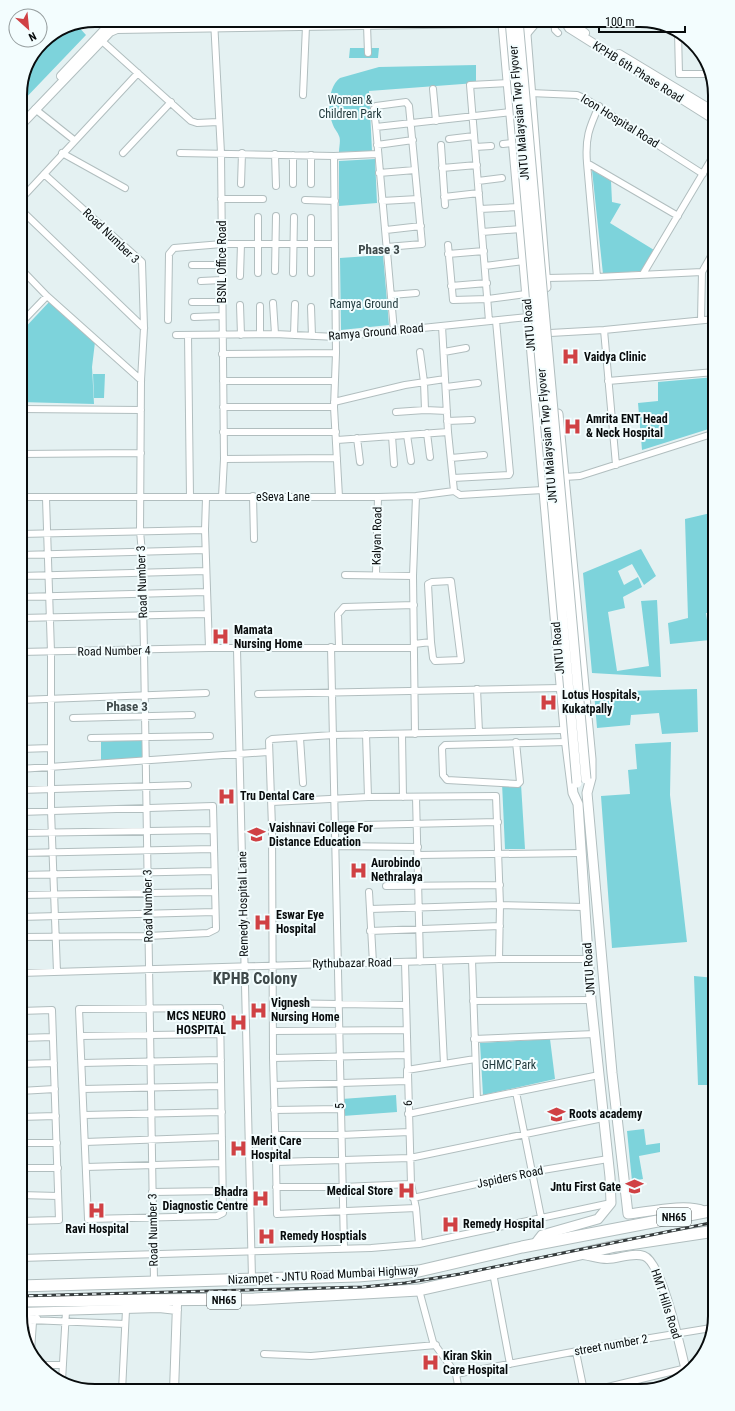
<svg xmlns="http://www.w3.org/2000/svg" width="735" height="1411" font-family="'Roboto Condensed',sans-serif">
<rect width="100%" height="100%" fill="#e4f1f2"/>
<path fill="#7dd3db" d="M76 24 86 35 20 104V90L42 42 67 26Z
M350 48H379L378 58H349Z
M476 65V83L369 91 372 151 339 152C339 147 341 140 339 136 338 132 334 129 333 125 327 111 328 87 340 78L379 67Z
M375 159 377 203 339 206V161Z
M592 170 611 181 612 202 621 204 610 223 654 250 641 271 603 274Z
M383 255 389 325 341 330 340 258Z
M50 301 95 342 92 367 94 404 20 402V333Z
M93 374H105L104 398H94Z
M715 377V427L642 450 638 403 658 401V382Z
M715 512V613H706L710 640 670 644 668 623 688 618 685 519Z
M641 549 656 576 644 585 632 564 618 571 624 585 638 577 642 587 623 597 625 608 608 612 617 671 649 666 641 601 657 600 661 677 592 673 583 573Z
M697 689 698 732 662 734 659 713 631 715 630 725 597 728 594 692Z
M142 739 143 762 101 764V742Z
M671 742 670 795 687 942 612 948 601 796 630 794 628 770 637 769 635 744Z
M502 783 521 784 525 849H505Z
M694 976 715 978V1085H698Z
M550 1039 555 1079 483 1095 480 1043Z
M396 1095 397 1112 343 1116 342 1099Z
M644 1129 646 1145 660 1143V1152L639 1156 643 1179 632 1181 627 1131Z"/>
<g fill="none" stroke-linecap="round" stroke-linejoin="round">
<defs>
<path id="street" d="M214 20 221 153 224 459 222 497
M554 20 555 30 558 33
M367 25 368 53
M678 32 679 74H711
M102 41 191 121 197 123 218 122
M433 89 436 121
M530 93 577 95 586 99 703 174
M303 95 306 26
M376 106 406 102 409 106 422 244 387 247
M35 109 74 140
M374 109 376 127
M449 139 474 136
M503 144 513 143
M377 145 413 140
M441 145 445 205
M475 147 491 146
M62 153 125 188
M123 153 171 102
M180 153 334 156 377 154
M275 154 276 186
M293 155V184
M311 155V184
M334 156 336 353 334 407 339 497
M587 163C585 138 589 128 599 106
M442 168 477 165
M379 173 415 170
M44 174 142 262 144 328 141 380 140 531 142 553 144 650 154 1281
M478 181 502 178
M241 184 242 153
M444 197 479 193
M221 199H263
M20 200 138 73
M305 200 335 201
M382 201 418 199
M20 209 144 328
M480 209 520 207
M311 218V273
M386 230 421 226
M482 232 521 229
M448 245 453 300 488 299 526 294
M448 254 484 251
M192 265H221
M485 266 524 261
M20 268 47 296 141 380
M275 271 276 216
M258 273V217
M293 273 294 217
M643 274 715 153
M240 276 241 244
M597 277 702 272
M546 278 597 277 587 163 678 216
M201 281 222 280
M451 286 487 283
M391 295 416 293
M192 302H222
M273 303 275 334
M240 305 241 335
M260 306V334
M311 307 312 336
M194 317 222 316
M168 320 169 254 174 248 222 244H335
M701 320 702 272 715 249
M489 321 470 85 509 83
M20 324 47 296
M442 326 448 432 454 491
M604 330 616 465
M394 331 376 127 511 112
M550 333 604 330 715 319
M176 335 275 334 336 337 528 317
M188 335 190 497
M294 335 295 304
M420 352 424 382 425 410 447 411
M444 352 466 348
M222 354 336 353
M223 381H334
M608 381 715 372
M446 387 478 383
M334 402 405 385 445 379
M223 407H334
M20 409 141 410
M396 412 425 410
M447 421 472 420
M223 432H336
M427 433 430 457
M407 435 411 461
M392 436 394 464
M357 438 360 462
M337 440 448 432
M20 454 141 453
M451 458 484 455
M224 459 337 458
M564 477 580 476 715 433
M453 478 509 475 510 473 496 321
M253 496 254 539
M20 497H378L416 496 454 491 460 495 543 490
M46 498 51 652V811L57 972
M206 498 205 530 209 648
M20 534 205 530
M20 555 205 550
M376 574 378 497
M345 575 413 576
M20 576 206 571
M20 597 206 592
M20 618 207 614
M414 644 431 642 428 584 432 582 451 581 461 660 435 661 433 658 431 642
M331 647 344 1248
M339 647 338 614 344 607 414 605
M237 649 252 1278
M20 652 209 648H413
M477 689 479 732
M258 694 561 688
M20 700 206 693
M73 718 192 715
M366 734 368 797
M402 734 403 797
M415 734 413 576 416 496
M91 738 210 736
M300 738 303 783
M516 742 520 782 518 784 447 780 443 775 442 748 445 745 566 742
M20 749 51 748
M20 769 268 752
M20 790 188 785
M416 797 420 962
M272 802 368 797 496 796 500 905 499 959
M272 827 498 822
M20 833 213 830
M335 846 418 847
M20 853 213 849
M418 855 581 853
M20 875 214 871
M386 886 500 885
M369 892 373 963
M20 895 215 892
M370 909 500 905 584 907
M20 917 215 912
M370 931 500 926
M20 937 148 936 208 933 216 929 213 806 20 812
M472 960 477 1100
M439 961 444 1064
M405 962 411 1184 416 1208 419 1244
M20 973 499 959H588
M473 1001 591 1000
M273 1003 405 1005
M220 1008 223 1213 217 1216 88 1219 79 1009Z
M273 1031 406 1030
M81 1036 220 1034
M20 1038 53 1037
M474 1039 595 1034
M273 1058 407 1055
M82 1063 221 1060
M20 1064 54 1063
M274 1085 407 1081V1070L475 1059
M83 1089 221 1086
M20 1091 55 1089
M516 1092 541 1217
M274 1110 340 1109
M408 1114 599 1075
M84 1115 222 1112
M20 1117 56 1116
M275 1135H341L409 1132
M85 1142 222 1137
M20 1143H57
M276 1162 273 1058 272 827 269 741 272 739 333 735 565 730
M86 1167 222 1163
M20 1168H58
M276 1187H343L411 1184
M152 1192 223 1191
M20 1195 58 1196
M413 1198 531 1172 608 1159
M416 1208 277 1214 276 1162 410 1158 603 1118
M20 1221 59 1220 52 1010 20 1011
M20 1258 371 1248 419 1244 611 1203
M493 1273 510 1364
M419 1290 433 1342 456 1374 459 1391
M30 1320 125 1324
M31 1351 33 1322 37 1318
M576 1352 584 1391
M264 1354 311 1356 436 1345
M42 1365H63
M456 1374 620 1343 711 1328
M62 1381 66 1311
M122 1391 126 1310
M591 1391 691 1367"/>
<path id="secondary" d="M564 20 569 28 715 120
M579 20 578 28 585 33
M526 34 537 21 546 20
M619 54 715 112
M61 76 109 25 116 20
M20 126 110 32 117 29 484 23 498 21
M583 1255C591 1256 599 1259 607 1259 619 1259 632 1252 644 1256 662 1262 681 1351 686 1371
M20 1312 159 1308 177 1310
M23 1330 34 1312
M174 1391 177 1305"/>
<path id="primary" d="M525 22 546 287
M503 24 565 730 573 793 578 804 591 1000 610 1177 611 1203 598 1219 542 1235 535 1244
M558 414 591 759V778L587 793 612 1073 628 1214C648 1212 686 1203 704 1211"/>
<path id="highway" d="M20 1286 358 1276 419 1271 522 1247 715 1210
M20 1301 254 1299 419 1290 616 1246 715 1231"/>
</defs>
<use href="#street" stroke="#b1bebf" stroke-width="8"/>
<use href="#secondary" stroke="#b1bebf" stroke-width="10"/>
<use href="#primary" stroke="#b1bebf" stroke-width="11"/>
<use href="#highway" stroke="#b1bebf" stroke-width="13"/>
<use href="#street" stroke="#fff" stroke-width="6"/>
<use href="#secondary" stroke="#fff" stroke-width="8"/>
<use href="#primary" stroke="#fff" stroke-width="9"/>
<use href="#highway" stroke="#fff" stroke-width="11"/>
<defs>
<path id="rail" d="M20 1296 363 1287 405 1283 460 1274 715 1222"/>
</defs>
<use href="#rail" stroke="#353b3c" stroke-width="3"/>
<use href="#rail" stroke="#f3fdfe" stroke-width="1.5" stroke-dasharray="4.5" stroke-linecap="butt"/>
<defs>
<path id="primary-bridge" d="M510 20 577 783
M518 20 586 779"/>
</defs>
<use href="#primary-bridge" stroke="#b1bebf" stroke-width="11" stroke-linecap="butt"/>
<use href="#primary-bridge" stroke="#fff" stroke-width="9"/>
</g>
<defs>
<symbol id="hospital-bare" viewBox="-9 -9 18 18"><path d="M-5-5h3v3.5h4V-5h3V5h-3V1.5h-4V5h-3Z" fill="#d04144" stroke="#f3fdfe" stroke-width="2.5" paint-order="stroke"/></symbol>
<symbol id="university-bare" viewBox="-9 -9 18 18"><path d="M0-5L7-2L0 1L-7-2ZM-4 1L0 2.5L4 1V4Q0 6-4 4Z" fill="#d04144" stroke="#f3fdfe" stroke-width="2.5" paint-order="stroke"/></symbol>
</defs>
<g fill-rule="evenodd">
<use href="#hospital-bare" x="558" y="344" width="25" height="25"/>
<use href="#hospital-bare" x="560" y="414" width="25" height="25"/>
<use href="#hospital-bare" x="208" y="624" width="25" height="25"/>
<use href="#hospital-bare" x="536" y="690" width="25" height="25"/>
<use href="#hospital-bare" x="214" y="784" width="25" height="25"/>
<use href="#university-bare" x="244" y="822" width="25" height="25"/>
<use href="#hospital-bare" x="346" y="858" width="25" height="25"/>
<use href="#hospital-bare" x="250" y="910" width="25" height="25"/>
<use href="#hospital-bare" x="246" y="998" width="25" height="25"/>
<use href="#hospital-bare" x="226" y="1010" width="25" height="25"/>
<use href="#university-bare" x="544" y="1102" width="25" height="25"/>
<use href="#hospital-bare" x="226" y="1136" width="25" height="25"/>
<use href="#university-bare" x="622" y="1174" width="25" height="25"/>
<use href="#hospital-bare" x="394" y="1178" width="25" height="25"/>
<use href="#hospital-bare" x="248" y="1186" width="25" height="25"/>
<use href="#hospital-bare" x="84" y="1198" width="25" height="25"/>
<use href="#hospital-bare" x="438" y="1212" width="25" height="25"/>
<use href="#hospital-bare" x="254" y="1224" width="25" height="25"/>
<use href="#hospital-bare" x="418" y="1350" width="25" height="25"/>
</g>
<g text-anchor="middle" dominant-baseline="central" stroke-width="4" stroke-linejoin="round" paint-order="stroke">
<g fill="#f3fdfe" stroke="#4e5455" stroke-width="1">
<rect x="657" y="1208" width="34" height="18" rx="3"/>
<rect x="207" y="1291" width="34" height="18" rx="3"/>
</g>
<g font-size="11" font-weight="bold" fill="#080c0d">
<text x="674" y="1217">NH65</text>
<text x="224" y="1300">NH65</text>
</g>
<g font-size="12" fill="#080c0d" stroke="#f3fdfe">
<text transform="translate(638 72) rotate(32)">KPHB 6th Phase Road</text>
<text transform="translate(519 113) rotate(-95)">JNTU Malaysian Twp Flyover</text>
<text transform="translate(620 121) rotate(32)">Icon Hospital Road</text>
<text transform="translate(111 236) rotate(44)">Road Number 3</text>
<text transform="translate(222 262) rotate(-90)">BSNL Office Road</text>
<text transform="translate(529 325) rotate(-95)">JNTU Road</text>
<text transform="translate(376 332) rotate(-5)">Ramya Ground Road</text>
<text transform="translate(547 436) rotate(-95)">JNTU Malaysian Twp Flyover</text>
<text x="283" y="497">eSeva Lane</text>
<text transform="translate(377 536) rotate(-89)">Kalyan Road</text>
<text transform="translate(142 582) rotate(-92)">Road Number 3</text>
<text transform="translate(558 648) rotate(-95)">JNTU Road</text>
<text transform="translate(114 651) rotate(-1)">Road Number 4</text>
<text transform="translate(243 904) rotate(-91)">Remedy Hospital Lane</text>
<text transform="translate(148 906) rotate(-91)">Road Number 3</text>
<text transform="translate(352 963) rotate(-1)">Rythubazar Road</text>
<text transform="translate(589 969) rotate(-94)">JNTU Road</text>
<text transform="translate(408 1103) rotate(-91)">6</text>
<text transform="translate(340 1106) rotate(-90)">5</text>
<text transform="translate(510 1177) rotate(-12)">Jspiders Road</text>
<text transform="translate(153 1230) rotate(-91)">Road Number 3</text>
<text transform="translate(323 1275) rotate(-3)">Nizampet - JNTU Road Mumbai Highway</text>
<text transform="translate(666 1304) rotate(72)">HMT Hills Road</text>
<text transform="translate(611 1345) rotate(-10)">street number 2</text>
</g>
<g font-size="12" fill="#1f383b" stroke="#f3fdfe">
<text x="350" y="100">Women &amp;<tspan x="350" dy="14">Children Park</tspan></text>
<text x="364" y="304">Ramya Ground</text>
<text x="509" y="1065">GHMC Park</text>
</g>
<g font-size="12" font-weight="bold" fill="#080c0d" stroke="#f3fdfe" text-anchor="start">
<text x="584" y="357">Vaidya Clinic</text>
<text x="586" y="419">Amrita ENT Head<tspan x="586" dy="14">&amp; Neck Hospital</tspan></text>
<text x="234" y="630">Mamata<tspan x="234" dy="14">Nursing Home</tspan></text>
<text x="562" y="695">Lotus Hospitals,<tspan x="562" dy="14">Kukatpally</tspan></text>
<text x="240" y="796">Tru Dental Care</text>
<text x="269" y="828">Vaishnavi College For<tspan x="269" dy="14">Distance Education</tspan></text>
<text x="371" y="863">Aurobindo<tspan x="371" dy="14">Nethralaya</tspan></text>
<text x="276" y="915">Eswar Eye<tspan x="276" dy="14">Hospital</tspan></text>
<text x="271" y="1003">Vignesh<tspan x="271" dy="14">Nursing Home</tspan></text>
<text x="226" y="1016" text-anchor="end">MCS NEURO<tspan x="226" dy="14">HOSPITAL</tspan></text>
<text x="569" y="1114">Roots academy</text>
<text x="251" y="1141">Merit Care<tspan x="251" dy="14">Hospital</tspan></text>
<text x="621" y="1187" text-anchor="end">Jntu First Gate</text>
<text x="393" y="1191" text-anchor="end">Medical Store</text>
<text x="248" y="1192" text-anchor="end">Bhadra<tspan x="248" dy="14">Diagnostic Centre</tspan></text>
<text x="463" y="1224">Remedy Hospital</text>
<text x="97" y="1229" text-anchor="middle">Ravi Hospital</text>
<text x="280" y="1236">Remedy Hosptials</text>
<text x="443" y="1356">Kiran Skin<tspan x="443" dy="14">Care Hospital</tspan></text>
</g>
<g font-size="13" font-weight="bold" fill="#3e494a" stroke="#f3fdfe">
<text x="379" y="249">Phase 3</text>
<text x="127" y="706">Phase 3</text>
</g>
<g font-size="16" font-weight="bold" fill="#3e494a" stroke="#f3fdfe">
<text x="255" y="978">KPHB Colony</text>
</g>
</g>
<path d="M0 0H735V1411H0ZM95 27H640A68 68 0 0 1 708 95V1316A68 68 0 0 1 640 1384H95A68 68 0 0 1 27 1316V95A68 68 0 0 1 95 27Z" fill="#f3fdfe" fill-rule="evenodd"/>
<path fill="none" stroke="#080c0d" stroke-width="2" d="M95 27H640A68 68 0 0 1 708 95V1316A68 68 0 0 1 640 1384H95A68 68 0 0 1 27 1316V95A68 68 0 0 1 95 27Z"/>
<g transform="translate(28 28) rotate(153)"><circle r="19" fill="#f3fdfe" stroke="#959d9e"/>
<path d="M0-3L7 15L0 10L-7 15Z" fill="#d04144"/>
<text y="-6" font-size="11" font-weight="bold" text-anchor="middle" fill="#080c0d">N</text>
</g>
<path d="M599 26v6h86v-6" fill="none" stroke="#080c0d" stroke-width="2"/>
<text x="605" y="26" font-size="12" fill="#080c0d" stroke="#f3fdfe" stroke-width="3" paint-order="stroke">100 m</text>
</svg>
